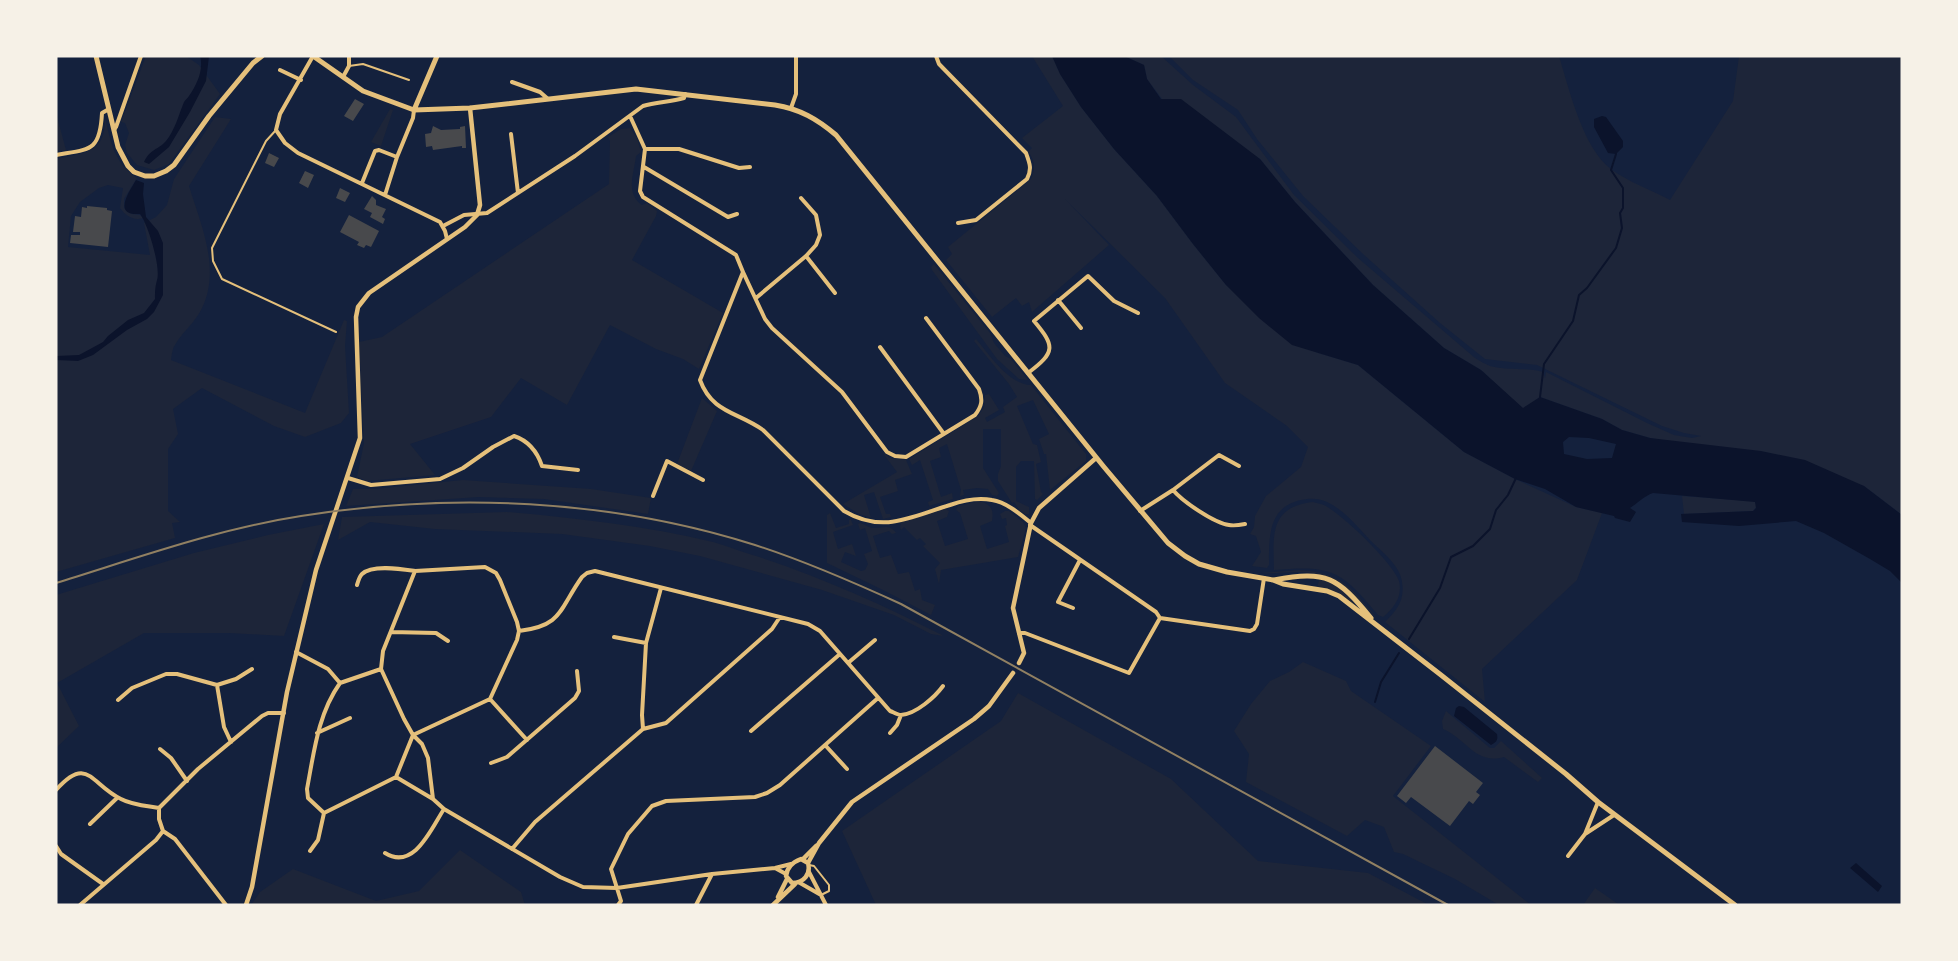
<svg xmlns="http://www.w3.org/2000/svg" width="1958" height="961" font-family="Inter,sans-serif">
<rect width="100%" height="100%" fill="#14213d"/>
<path fill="#1d2539" d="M146 56H186L199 65 220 94 169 164 154 170 137 165 127 153 125 145 129 133 125 123 121 122Z
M1032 56H1052L1060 74 1081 107 1114 149 1157 196 1193 244 1226 285 1315 352 1358 365 1464 452 1515 479 1576 507 1602 513 1577 580 1482 669 1485 702 1385 622C1397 610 1405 600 1402 582 1400 565 1382 552 1370 540 1358 527 1344 510 1327 502 1318 498 1311 498 1301 500 1268 507 1269 537 1269 565L1267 568 1252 566 1261 552 1256 536 1250 534 1254 527 1255 516 1266 496 1301 467 1308 447 1287 426 1225 383 1165 298 1065 199 1109 245 1032 312 1029 302 1022 306 1016 298 992 317 946 260 952 254 948 247 1031 179C1035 169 1036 161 1028 152L1032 148 1022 138 1063 106Z
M1124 56H1161L1193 85 1236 117 1294 195 1358 258 1475 358C1480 361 1485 364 1490 366 1507 371 1526 367 1543 372L1545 378 1546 372 1647 423 1674 435 1692 438 1701 436 1684 433 1662 426 1537 365 1485 359 1440 323 1363 254 1303 196 1257 139 1238 110 1193 80 1169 56H1559C1569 89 1583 149 1612 170 1629 182 1651 190 1670 200L1733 101 1739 56H1902V515L1864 486 1683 444 1650 438 1622 430 1602 419 1540 397 1523 409 1481 370 1444 348 1373 285 1295 202 1260 159 1162 99 1147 79 1144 65Z
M390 109 393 110 381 146 371 142Z
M56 113 66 150 56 151Z
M215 117 231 119 189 186C201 225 221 269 202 308 196 322 182 332 175 345 172 349 172 355 171 360L305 413 344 320 347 321 345 346 349 413 341 423 305 437 274 426 202 388 173 409 178 434 168 449V511L180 522 172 523 175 538 56 572V159C84 153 106 153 105 118 111 142 114 163 137 178L124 199V208L132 214 140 215 143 218C133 221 126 216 120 208L123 188 108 185 99 188 80 202 71 216 68 247 150 255 144 223 156 217 167 205 174 179Z
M630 128 637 138 641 152 636 156C634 174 625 193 642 205L647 203 657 211 656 216 632 260 723 313 699 369 683 359 656 349 610 325 567 405 521 378 491 417 410 444 435 475 367 481 357 477 364 443 359 342 382 337 609 184 610 141 608 137 621 129Z
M934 264 990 333 994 343 1005 356 1011 359 1028 380 1019 379 997 359 932 270 931 267Z
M976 339C990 355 1008 384 1031 385L1086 454V461L1050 490 1046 454H1044L1039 439 1049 434 1033 400 1017 406 1033 444 1037 445 1041 462 1036 464 1041 492 1043 494 1037 500 1035 499 1034 461H1021L1016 467V501L1029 507V514H1025L1020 511 1014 502 1012 503 998 481V474L1001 466V429H983V468L999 493 997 496 992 495 988 489 977 488 963 490 964 495 960 496 961 490 947 444 939 448 941 457 930 461 941 497 952 493 953 499 929 506 928 502 933 500 920 460 912 465 909 459 978 416 984 407 985 395 989 394 999 410 985 418 987 422 1005 412 1003 407 1017 397 1009 384 974 341Z
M702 398 717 411 691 471 677 464Z
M882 452 890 458 906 460 912 474 895 480 898 491 880 497 886 514H890L891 517 883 519 874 492 864 495 871 518 859 514 843 504 897 472Z
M463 480 591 489 651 498 648 514 544 499 479 497 346 506 353 489H374Z
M1682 496 1752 501 1755 502 1757 506 1753 511 1684 514Z
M980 501C991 505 994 509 992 521L980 526 987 549 1009 542 1005 526 1007 525 1006 518 1002 519 1000 514 1005 511H1009L1023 522 1026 528 1018 557 941 570 939 584 935 569 940 563 923 546 926 544 920 538 917 540 904 527 901 530 900 527 901 522 945 509 949 511 947 517 937 521 945 546 968 539 960 513 956 510 958 506Z
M1313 502C1316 503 1321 504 1324 505 1342 514 1393 563 1399 581 1403 596 1394 608 1383 617L1378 615C1341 570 1332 565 1274 570 1273 534 1270 507 1313 502Z
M507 512C576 518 645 526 713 542 727 546 742 552 756 556 821 577 883 605 944 636L931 634 894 615 822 590 700 556 650 546 562 534 435 529 370 522 338 540 342 517Z
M830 513 836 528 849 524V520H851L853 525 833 532 838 549 852 544 856 556 845 552 841 562 861 571 865 570 868 564 864 554 872 551 865 528 860 530 858 524 860 523C864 524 868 527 872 528 882 529 889 523 896 533L892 534 889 531 873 536 880 558 891 555 898 574 909 572 915 591 920 589 922 600 935 605 931 615 883 590 827 563V515Z
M324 524 284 636 229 633H144L57 683 79 726 56 748V595L194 553 268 535Z
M1299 570C1329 572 1345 579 1364 603 1368 608 1374 613 1376 618 1351 593 1338 572 1299 572 1285 572 1274 574 1260 573Z
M1320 578 1339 587 1356 605 1354 606 1329 590 1317 587Z
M1303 662 1346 681 1351 691 1431 746 1393 796 1531 905H1499L1455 879 1403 854 1394 852 1384 827 1365 820 1347 836 1246 782 1249 754 1234 731 1251 704 1270 681 1289 672Z
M1018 693 1171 779 1258 861 1368 873 1429 905H876L842 831 1001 721Z
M1446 711 1490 748H1494L1501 741 1542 778 1538 782 1504 757C1475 765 1467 739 1443 729L1442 721Z
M460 850 521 892 525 905H251L260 892 293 869 376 901 419 891Z
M1595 888 1618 904 1583 905Z"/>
<path fill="#0b132b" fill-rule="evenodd" d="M200 56H209L206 81 190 112 169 147 149 164 144 162C150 149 158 150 166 141 175 130 179 114 184 102 185 100 188 98 189 96 197 85 204 69 200 56Z
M1052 56H1124L1144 65 1147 79 1161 99H1181L1260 159 1295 202 1373 285 1444 348 1481 370 1523 408 1540 397 1602 419 1622 430 1650 438 1761 451 1805 460 1864 486 1902 515V583L1890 571 1870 559 1824 533 1796 521 1739 526 1682 522 1681 514 1753 511 1756 508 1755 502 1653 493C1644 496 1638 503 1630 508L1636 512 1630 522 1615 518 1614 516 1576 507 1545 489 1515 479 1464 452 1358 365 1292 345 1259 318 1226 285 1193 244 1157 196 1114 149 1081 107 1060 74ZM1569 437 1589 438 1616 444 1612 458 1587 459 1564 454 1563 442Z
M1602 116 1606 117 1623 141V147L1616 154 1608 153 1594 127V119Z
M136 180 144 183 143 194 146 217 158 231 163 243V295L154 312 147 319 127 330 93 355 78 361 56 360V356L79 355 92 348 103 342 108 336 128 320 144 313 155 299C155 290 155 288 157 280 161 267 148 224 140 214 112 216 129 192 136 180Z
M1459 706 1464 707 1497 734C1498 740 1497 742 1491 745L1454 716 1456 708Z
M1856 863 1882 886 1878 892 1850 868Z"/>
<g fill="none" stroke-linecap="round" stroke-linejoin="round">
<path stroke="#0b132b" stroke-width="2" d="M1540 397 1544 364 1573 321 1579 295 1587 288 1616 248 1622 228 1620 213 1623 208V188L1611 170 1616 154
M1409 639 1440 588 1451 557 1473 546 1490 529 1496 510 1508 495 1516 478
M1375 702 1381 682 1399 653"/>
</g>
<path fill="#48494c" d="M355 99 364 104 353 121 344 116Z
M433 126 441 130 460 129V127L465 126 466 148H462V146L433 150 432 146 426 147 425 134 431 133Z
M269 153 279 158 274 167 265 163Z
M305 171 314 175 308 188 299 183Z
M340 188 350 193 345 202 336 198Z
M372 196 376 200V205L386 209 382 217 385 219 383 224 370 217 372 213 364 209Z
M87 206 107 208V210L112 211 108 247 70 243 71 235H80V232H73L75 216 81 217 82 207 87 208Z
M349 215 379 231 371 247 366 245 364 248 357 245 359 242 340 232Z
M1435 746 1483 783 1476 792 1480 795 1473 804 1469 801 1450 826 1411 797 1406 803 1397 796Z"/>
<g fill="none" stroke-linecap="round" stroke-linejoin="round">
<path stroke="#e5c07b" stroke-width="2" d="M349 66 363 64 409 80
M276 130 266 141 212 248 213 261 222 279 336 332
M809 865 814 866 829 885V891L821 895"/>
<path stroke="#e5c07b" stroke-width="4" d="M313 56 280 114 276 130 285 143 298 153 440 222 445 231 447 239
M936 56 939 64 1026 153C1030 164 1032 169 1027 179L976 220 958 223
M280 70 301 80
M343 77 349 66V56
M512 82 540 92 548 99
M791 108 796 94V56
M630 116 645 149 640 191 643 197 736 255 743 272 700 380C712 413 738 412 763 430L844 511C883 534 911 517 950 505 964 500 977 497 992 500 1006 502 1020 514 1031 523
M114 130 116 127 141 56
M511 134 518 193
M645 149H679L739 168 750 167
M56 155C90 149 100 152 102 113L109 109
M644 167 728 217 737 214
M362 183 375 151 379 150 397 157
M385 195 397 157 413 118 414 110
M443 226 464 215 487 213 575 156 643 106C656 102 670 102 684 98L685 94
M806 256 835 293
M743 272 765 319 772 328 842 392 887 452 895 456 906 457 975 415C982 406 983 400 979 389L926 318
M756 298 806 256 816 245 820 235 816 215 801 198
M1058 300 1081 328
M880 347 944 434
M1028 373C1056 352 1055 346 1034 321L1088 276 1114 301 1138 313
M348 478 371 485 440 479 463 468 493 447 514 436C529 441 537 451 542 466L578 470
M1173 490C1182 501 1214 523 1229 525 1234 526 1240 525 1245 524
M653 496 667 461 703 480
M1140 511 1173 490 1219 455 1239 466
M1030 525 1156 612 1160 618 1250 631 1254 629 1257 624 1264 578
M357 585C358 582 359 577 362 574 372 564 402 569 415 571
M1073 608 1058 602 1080 560
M519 631C563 626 559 609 582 577L587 573 595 571 808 624 820 631 890 711C893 712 898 715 901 715 916 714 935 697 943 686
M391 632 436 633 448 641
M1019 633H1025L1129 673 1160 618
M614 637 646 643
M296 652 328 669 340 683 381 669 404 719 413 735 422 744 428 758 433 799
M848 663 875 640
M381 669 383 651 415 571 485 567 496 573 500 580 517 622 519 631 517 640 490 699
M217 685 224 727 231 742
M490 699 413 735 396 777 433 799 444 809 560 877 583 887 617 888 712 874 775 868 791 864
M490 699 527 740
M118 700 132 688 166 674H177L217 685 236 679 252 669
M643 729 642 715 646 643 661 588
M751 731 840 654
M317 733 350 718
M890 733 897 725 901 715
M825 745 847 769
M160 749 171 758 187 781
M491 763 507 757 575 698 579 691 577 671
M56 790C88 754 91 785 121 799 132 805 147 806 159 808
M324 813 308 798 307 789C314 752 318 714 340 683
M90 824 117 798
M163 831 159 819V808L198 769 262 716 268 713H284
M163 831 175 839 226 905
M1585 834 1614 815
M56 846 61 854 103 884
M512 849 535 822 643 729 666 723 772 629 780 617
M310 851 318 840 324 813 396 777
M385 853C414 871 431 829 444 809
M1568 856 1585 834 1598 802
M775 868 786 874
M809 872 826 905
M800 883 821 895
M80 905 156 840 163 831
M618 905 621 901 611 869 628 834 652 806 666 801 755 797 767 793 780 785 878 698
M696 905 712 874"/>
<path stroke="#e5c07b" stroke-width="4.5" d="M1019 663 1024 653 1013 608 1031 523 1039 508 1096 458
M801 859 808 863C811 874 804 883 792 883L786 876C787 867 793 862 801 859Z
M803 859 816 846
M808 863 819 843 852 802 974 719 989 706 1013 673
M778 897 787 879
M246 905 252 887 287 692 316 570 360 438 356 317 358 307 369 293 465 227 477 215 480 205 470 108
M773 905 795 884"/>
<path stroke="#e5c07b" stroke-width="5" d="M96 56 118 147 128 166 134 172 145 176H154L166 171 174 165 209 116 253 63 262 56
M313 56 363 91 414 110 470 108 636 89 775 105C800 109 817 119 836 135L1104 467 1168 543 1185 556 1199 564 1227 572 1273 580 1283 584 1327 591 1339 596 1441 675 1566 774 1598 802 1735 905
M414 110 437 56
M1274 580C1327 570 1337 577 1371 618"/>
<path stroke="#918062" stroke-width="2" d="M56 583C137 558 217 529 301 516 451 492 610 499 755 545 805 561 853 582 901 604L1448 905"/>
</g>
<rect width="1958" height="961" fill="none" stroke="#f6f1e7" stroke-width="115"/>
</svg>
